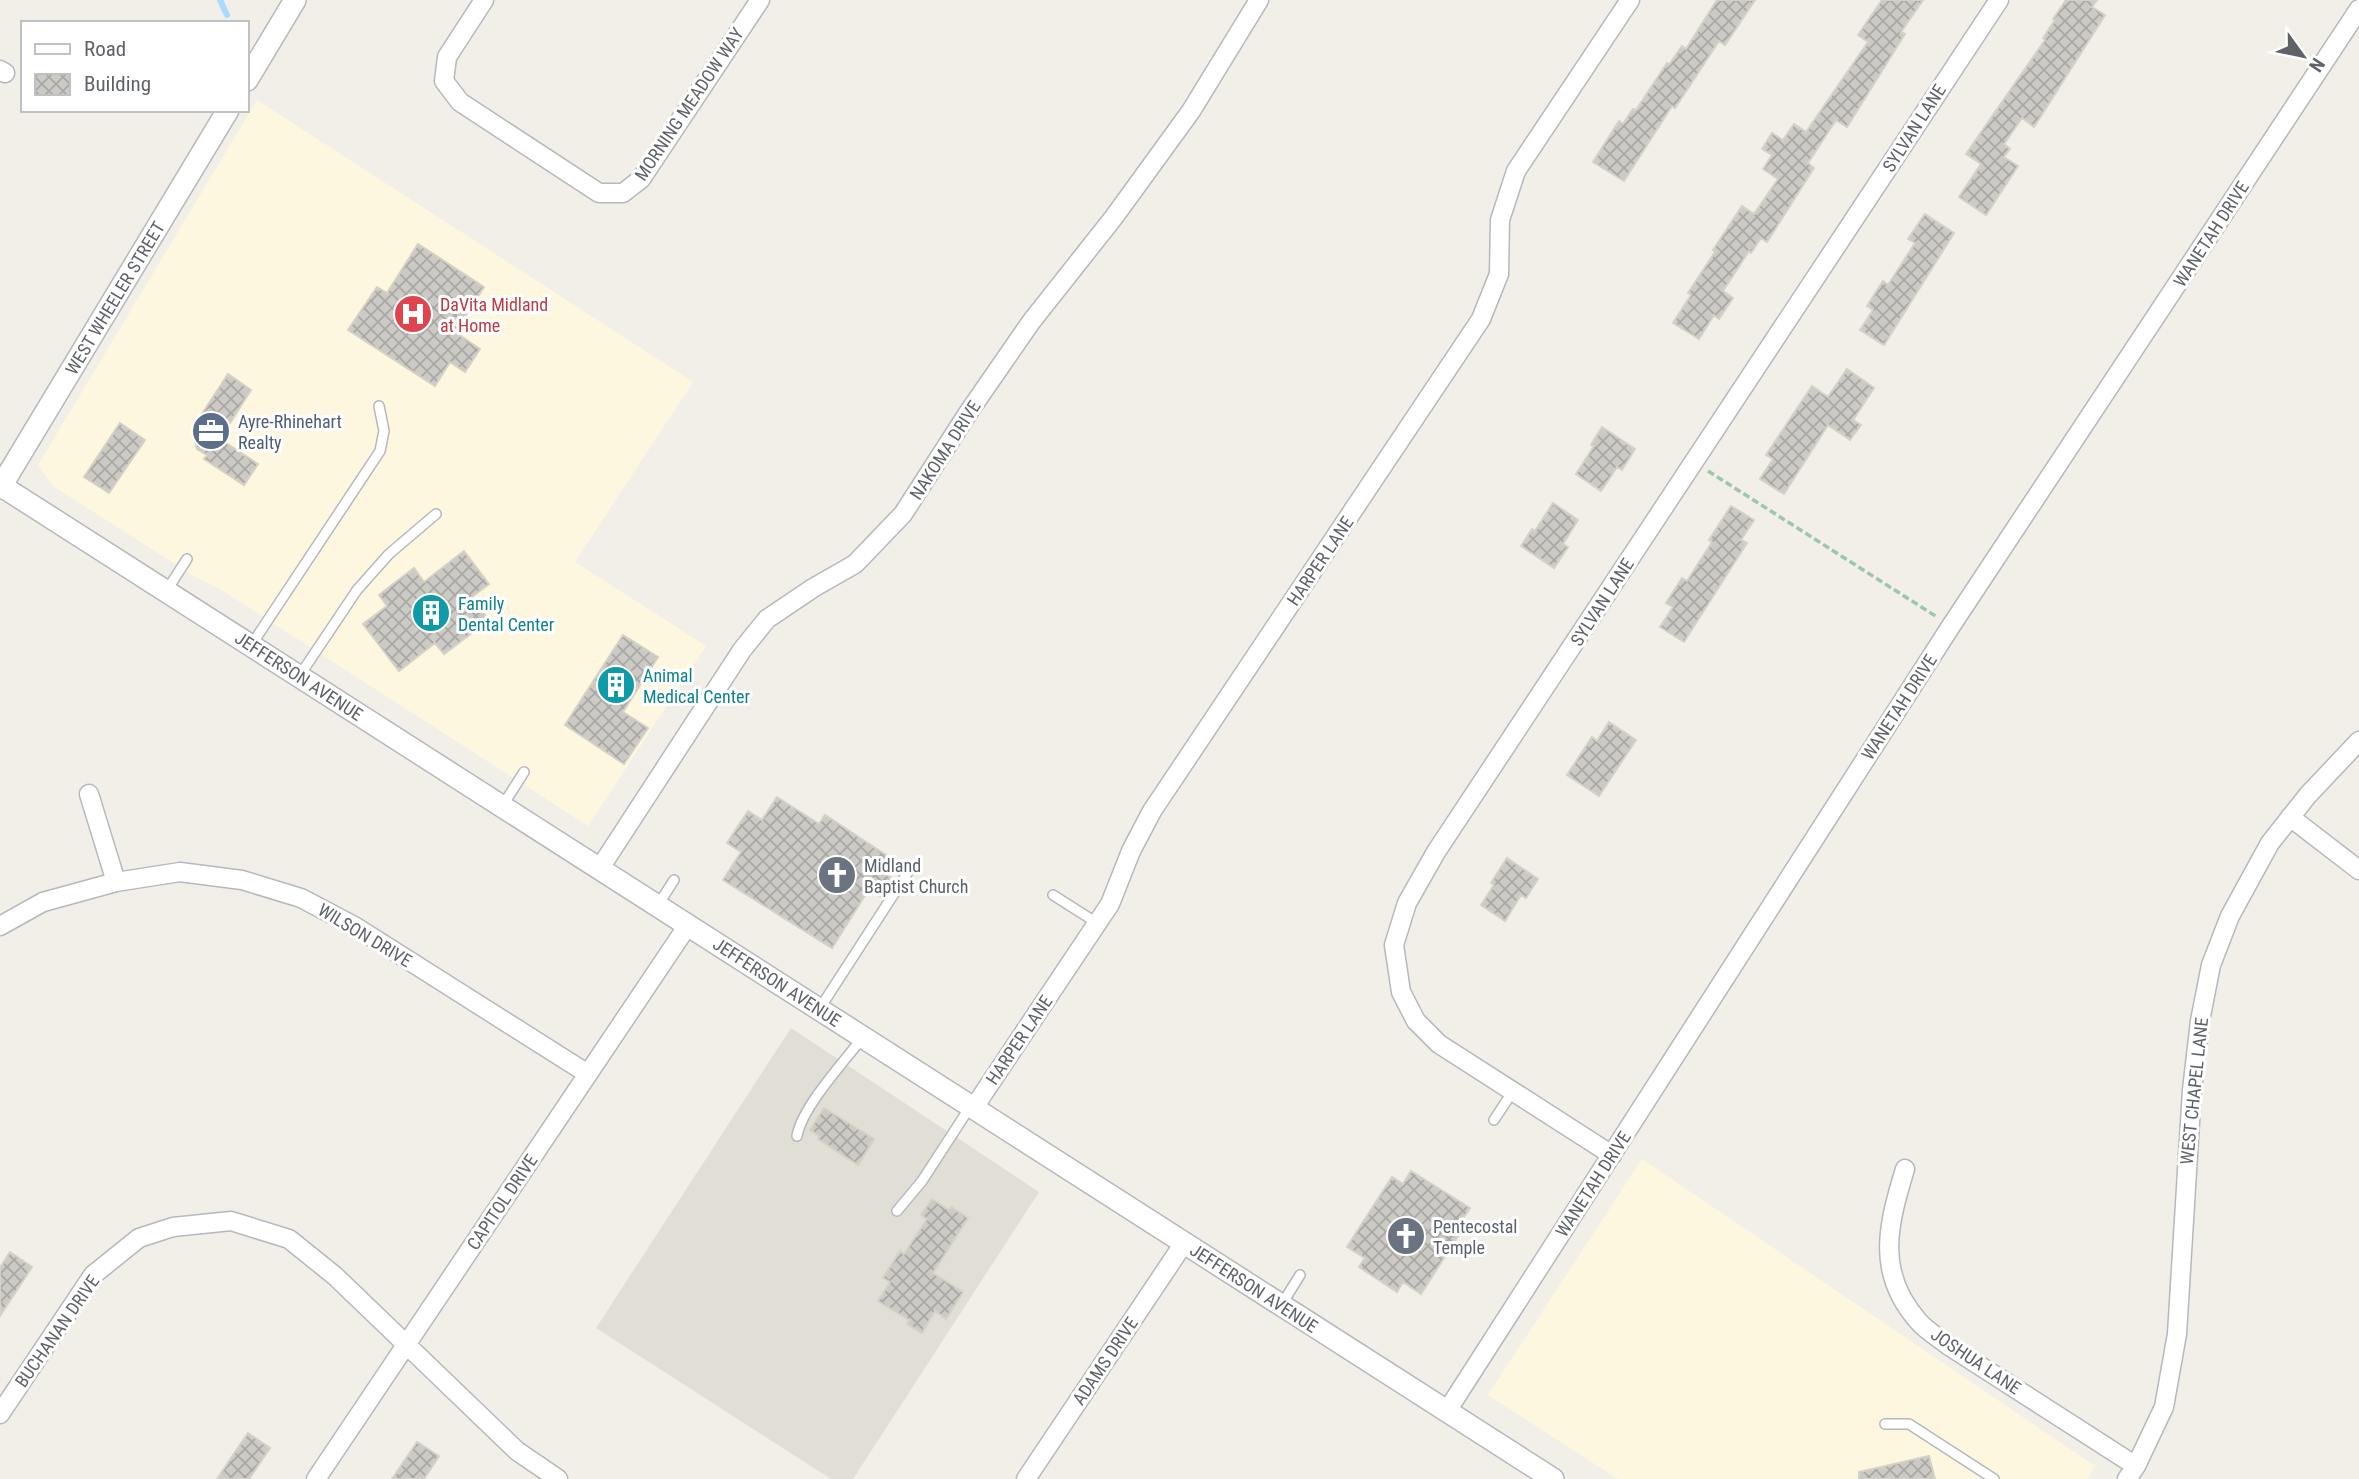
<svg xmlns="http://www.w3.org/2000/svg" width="2359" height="1479" font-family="'Roboto Condensed',sans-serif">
<defs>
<pattern id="building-cross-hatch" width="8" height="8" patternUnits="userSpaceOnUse" patternTransform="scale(1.75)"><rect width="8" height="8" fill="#cccac5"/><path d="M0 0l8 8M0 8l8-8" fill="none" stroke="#a9a8a4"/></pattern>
</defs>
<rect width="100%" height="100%" fill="#f1efe8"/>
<path fill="#fef7e0" d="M257 100 693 382 575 562 706 646 588 826 220 589 197 578 53 486 38 465Z
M1642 1159 2095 1466 2087 1479H1618L1488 1395Z"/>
<path fill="#e1ded6" d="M791 1028 1039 1192 853 1479H831L596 1328Z"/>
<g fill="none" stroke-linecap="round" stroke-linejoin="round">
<path stroke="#aadaff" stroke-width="6" d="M220 0 227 15"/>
</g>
<path fill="url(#building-cross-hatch)" stroke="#d6d1c6" stroke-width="2" d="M1717 0H1755L1725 45 1719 41 1675 108 1672 106 1624 181 1593 162 1619 121 1623 124 1633 109 1636 110 1667 63 1669 65 1682 46 1686 49Z
M1882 0H1923L1901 32 1905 34 1847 127 1836 120 1808 163 1814 168 1767 242 1761 238 1751 253 1749 251 1723 291 1733 298 1719 319 1714 315 1699 339 1673 323 1691 295 1688 293 1715 252 1713 250 1742 206 1754 214 1778 179 1763 169 1772 155 1762 149 1772 133 1783 140 1794 124 1806 132 1868 42 1858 35Z
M2066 0H2097L2092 7 2105 15 2034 127 2022 118 2004 144 2010 149 2004 157 2018 166 1986 215 1959 197 1981 164 1966 154 2045 40 2043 38 2055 20 2053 19Z
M1925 214 1954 233 1884 345 1860 330 1873 310 1867 306 1883 281 1888 285 1915 243 1908 239Z
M418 244 484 287 455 332 480 349 465 372 450 362 435 386 348 330 377 287 387 293Z
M1847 369 1874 388 1853 420 1861 425 1850 440 1828 425 1784 494 1760 479 1773 459 1766 455 1812 386 1828 397Z
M228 374 251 390 220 439 258 464 244 485 204 459 207 455 197 449 194 437 201 426 196 423Z
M120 423 145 440 109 493 84 477Z
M1602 427 1635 449 1622 470 1617 467 1601 491 1576 474 1594 446 1591 445Z
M1553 503 1578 520 1563 544 1568 547 1554 568 1521 546 1532 529 1535 531Z
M1731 506 1754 520 1741 540 1747 543 1684 642 1660 627 1673 607 1666 603 1682 578 1687 581 1712 542 1709 540Z
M464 551 489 584 472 597 489 620 444 654 435 643 399 671 363 624 387 606 379 595 414 568 424 582Z
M623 635 658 657 623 712 648 728 624 764 565 725Z
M1609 722 1636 740 1599 796 1567 775 1592 737 1597 741Z
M777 797 819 824 825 815 889 857 880 871 895 880 883 898 869 889 832 948 723 880 741 852 727 843 748 811 762 820Z
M1507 858 1538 879 1526 898 1521 895 1505 921 1481 905 1494 885 1491 883Z
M824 1108 874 1139 858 1165 818 1139 819 1136 810 1130Z
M1411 1171 1470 1208 1461 1222 1465 1225 1421 1294 1403 1282 1397 1292 1359 1267 1365 1258 1347 1247 1392 1177 1403 1184Z
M932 1199 949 1210 951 1207 968 1218 933 1273 963 1292 946 1319 935 1311 922 1333 907 1324 909 1320 878 1301 890 1282 883 1278 900 1251 904 1254 927 1219 921 1215Z
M10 1252 32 1267 0 1316V1268Z
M248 1433 270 1448 249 1479H217Z
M417 1442 439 1456 424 1479H392Z
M1929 1456 1935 1479H1859V1472Z"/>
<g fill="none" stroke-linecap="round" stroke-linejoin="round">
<defs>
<path id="service" d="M167 590 187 559
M252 644 380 451 384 431 379 406
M300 675 357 590 389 554 436 514
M503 805 524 772
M1053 895 1097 923
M658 905 674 880
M820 1008 910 869
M1494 1120 1513 1091
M797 1136C802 1107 844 1062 863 1037
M897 1211 922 1181 970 1107
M1282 1304 1300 1275
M1885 1424H1909L1994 1479"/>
<path id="minor" d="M484 0 447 57 444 81 460 102 599 193H623L641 179 760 0
M0 70 5 73
M89 794 116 882
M2290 817 2359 870
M600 868 742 650 767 619 813 588 855 564 903 514 968 413 1031 322 1114 217 1191 111 1259 0
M0 926 43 902 116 882 180 872 242 880 301 898 356 927 588 1074
M973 1109 1110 904 1131 851 1152 811 1481 319 1499 274 1500 220 1516 171 1630 0
M1612 1155 1439 1044 1416 1021 1401 992 1394 945 1407 903 1436 852 1999 0
M1905 1169C1888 1225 1875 1273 1919 1322 1927 1331 1939 1338 1949 1346L2136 1466
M1447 1411 1951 626 2359 9
M0 1414 93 1275 139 1238 173 1227 231 1221 289 1239 335 1276 517 1451 558 1479
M316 1479 688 925
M1026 1479 1184 1243
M2127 1479 2136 1466 2164 1407 2177 1334 2192 1090 2200 1021 2211 965 2230 916 2270 843 2308 795 2359 741"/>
<path id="tertiary" d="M247 80 295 0
M0 485 1553 1479
M0 488 228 110"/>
</defs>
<use href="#service" stroke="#b5b8bc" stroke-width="12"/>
<use href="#minor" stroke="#b5b8bc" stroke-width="21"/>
<use href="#tertiary" stroke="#b5b8bc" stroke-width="24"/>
<path stroke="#9cc7a9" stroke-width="3.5" stroke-dasharray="7 3.5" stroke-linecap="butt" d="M1708 471 1937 617"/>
<use href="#service" stroke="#fff" stroke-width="9"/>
<use href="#minor" stroke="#fff" stroke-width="18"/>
<use href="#tertiary" stroke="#fff" stroke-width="21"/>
</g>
<defs>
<symbol id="hospital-disc" viewBox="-11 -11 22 22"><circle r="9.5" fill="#e0444e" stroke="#fff"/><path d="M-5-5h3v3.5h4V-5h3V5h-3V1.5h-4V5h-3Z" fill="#fff"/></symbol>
<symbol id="office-disc" viewBox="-11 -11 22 22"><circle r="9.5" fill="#5c6f8a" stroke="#fff"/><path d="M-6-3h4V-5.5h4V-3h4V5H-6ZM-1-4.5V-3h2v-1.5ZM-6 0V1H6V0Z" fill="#fff"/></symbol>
<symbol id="building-disc" viewBox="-11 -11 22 22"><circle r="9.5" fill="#0f9aa8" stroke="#fff"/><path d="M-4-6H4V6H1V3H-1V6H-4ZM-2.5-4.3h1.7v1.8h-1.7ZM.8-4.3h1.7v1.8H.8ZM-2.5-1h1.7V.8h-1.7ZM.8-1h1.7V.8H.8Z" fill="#fff"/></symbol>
<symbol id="church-disc" viewBox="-11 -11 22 22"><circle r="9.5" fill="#6b7280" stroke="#fff"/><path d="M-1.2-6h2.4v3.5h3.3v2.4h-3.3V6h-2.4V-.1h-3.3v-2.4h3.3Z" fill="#fff"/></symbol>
</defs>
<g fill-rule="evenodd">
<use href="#hospital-disc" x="391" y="292" width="44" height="44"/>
<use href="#office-disc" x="189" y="409" width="44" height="44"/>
<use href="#building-disc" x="409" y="591" width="44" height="44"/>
<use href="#building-disc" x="594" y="663" width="44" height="44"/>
<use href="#church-disc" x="815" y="853" width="44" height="44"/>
<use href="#church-disc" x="1384" y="1214" width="44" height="44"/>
</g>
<g text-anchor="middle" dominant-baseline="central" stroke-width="6" stroke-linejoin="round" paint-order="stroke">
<g font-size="18" fill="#5f6368" stroke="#fff">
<text transform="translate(689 104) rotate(-56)">MORNING MEADOW WAY</text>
<text transform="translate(1914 128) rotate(-57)">SYLVAN LANE</text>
<text transform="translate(2211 234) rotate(-57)">WANETAH DRIVE</text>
<text transform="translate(115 298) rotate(-59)">WEST WHEELER STREET</text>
<text transform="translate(945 450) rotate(-57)">NAKOMA DRIVE</text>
<text transform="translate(1320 561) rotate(-56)">HARPER LANE</text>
<text transform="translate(1602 602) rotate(-57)">SYLVAN LANE</text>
<text transform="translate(299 676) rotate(33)">JEFFERSON AVENUE</text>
<text transform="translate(1899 707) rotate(-57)">WANETAH DRIVE</text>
<text transform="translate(365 935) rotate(31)">WILSON DRIVE</text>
<text transform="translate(777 982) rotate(33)">JEFFERSON AVENUE</text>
<text transform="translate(1019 1040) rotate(-56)">HARPER LANE</text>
<text transform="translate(2194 1091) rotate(-84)">WEST CHAPEL LANE</text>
<text transform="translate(1593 1184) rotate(-57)">WANETAH DRIVE</text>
<text transform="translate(502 1202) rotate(-56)">CAPITOL DRIVE</text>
<text transform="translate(1254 1288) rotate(33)">JEFFERSON AVENUE</text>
<text transform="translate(57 1331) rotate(-55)">BUCHANAN DRIVE</text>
<text transform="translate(1105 1361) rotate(-56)">ADAMS DRIVE</text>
<text transform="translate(1976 1361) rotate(34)">JOSHUA LANE</text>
</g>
<g font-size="18" fill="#be3a42" stroke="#fff" text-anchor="start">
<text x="440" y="304">DaVita Midland<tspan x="440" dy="21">at Home</tspan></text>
</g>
<g font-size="18" fill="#4e5e75" stroke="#fff" text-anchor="start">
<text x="238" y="421">Ayre-Rhinehart<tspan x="238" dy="21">Realty</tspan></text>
</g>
<g font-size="18" fill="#0d838f" stroke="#fff" text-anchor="start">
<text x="458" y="603">Family<tspan x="458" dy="21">Dental Center</tspan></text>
<text x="643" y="675">Animal<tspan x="643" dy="21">Medical Center</tspan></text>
</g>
<g font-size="18" fill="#5b616d" stroke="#fff" text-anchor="start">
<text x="864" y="865">Midland<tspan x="864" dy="21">Baptist Church</tspan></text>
<text x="1433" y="1226">Pentecostal<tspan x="1433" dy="21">Temple</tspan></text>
</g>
</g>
<rect x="21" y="21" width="228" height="91" fill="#ffffff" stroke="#bfc1c3" stroke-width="2"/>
<rect x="35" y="44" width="35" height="10" fill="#ffffff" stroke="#bfc1c3" stroke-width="2"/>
<text x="84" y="56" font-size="21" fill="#5f6368">Road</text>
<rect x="35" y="74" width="35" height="21" fill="url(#building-cross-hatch)" stroke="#bfc1c3" stroke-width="2"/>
<text x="84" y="91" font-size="21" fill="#5f6368">Building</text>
<g transform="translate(2303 56) rotate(123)" stroke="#ffffff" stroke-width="5" paint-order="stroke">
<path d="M0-5L12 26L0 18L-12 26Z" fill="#5f6368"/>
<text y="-10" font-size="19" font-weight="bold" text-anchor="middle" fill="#5f6368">N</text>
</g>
</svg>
